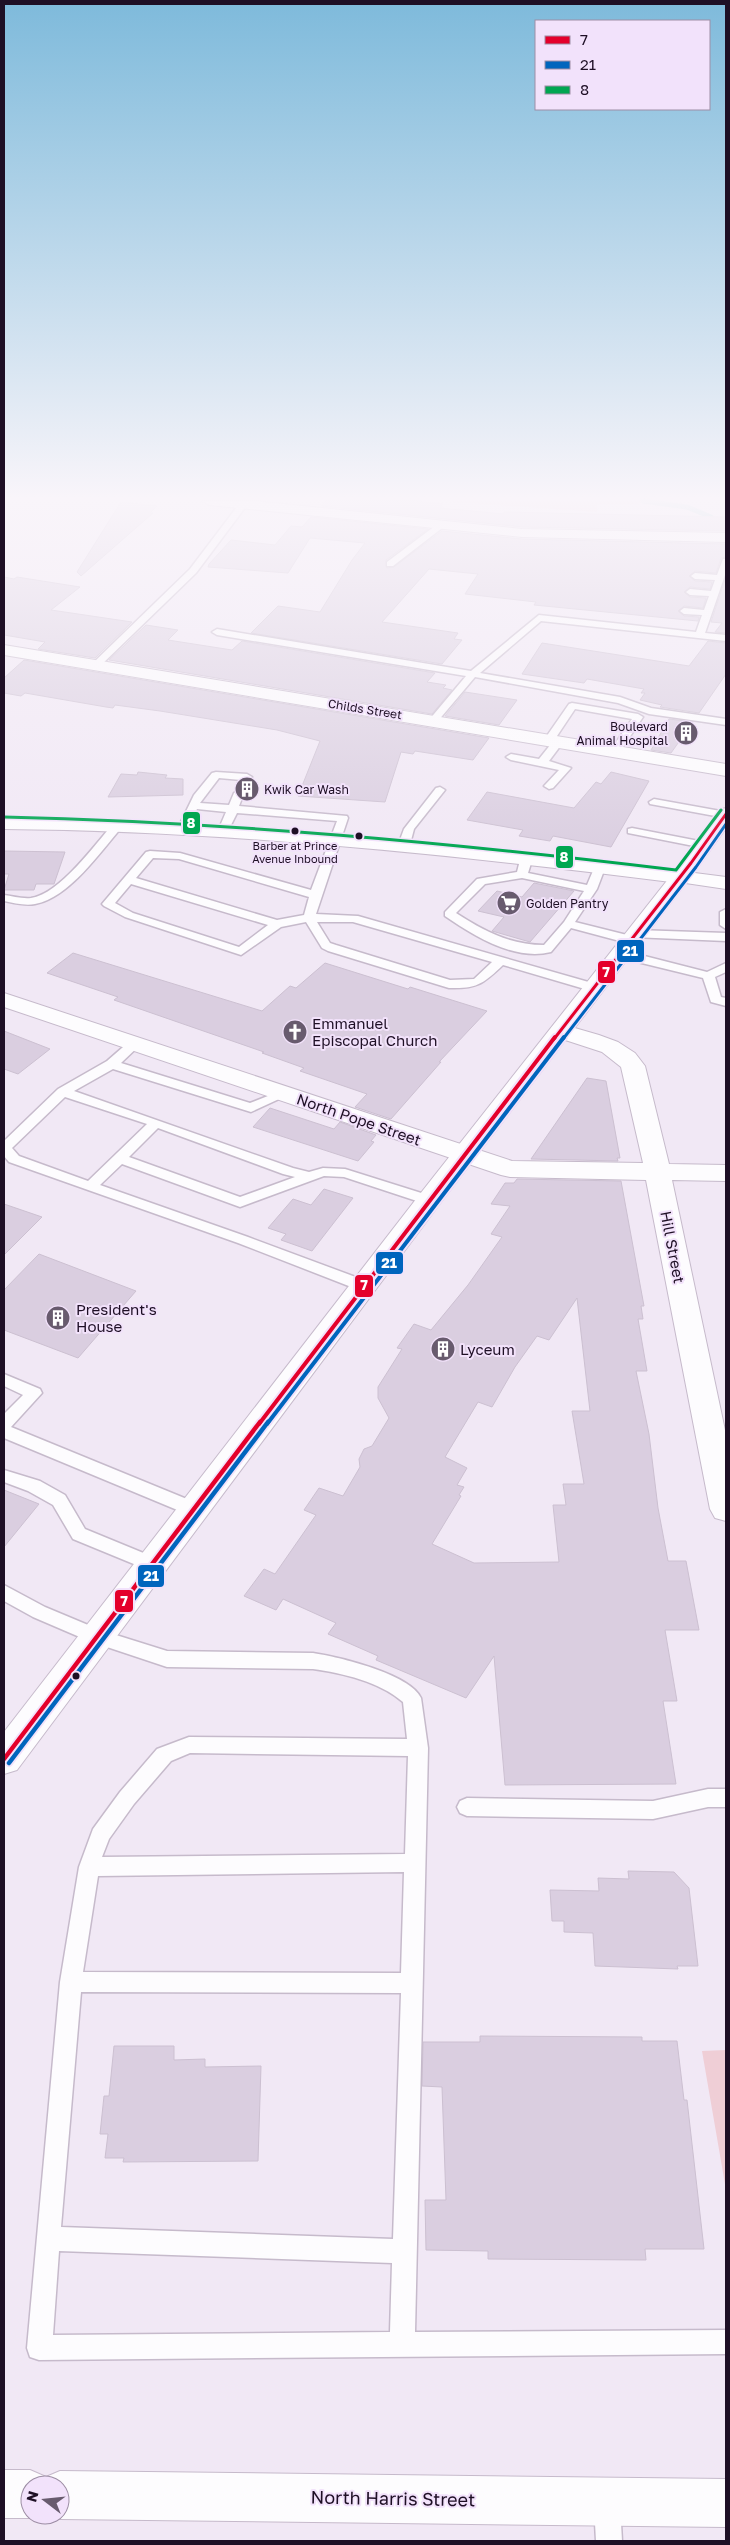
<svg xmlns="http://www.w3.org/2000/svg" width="730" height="2545" font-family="'Golos Text',sans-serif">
<rect width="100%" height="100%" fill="#f1e8f5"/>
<path fill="#efced6" d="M440 501H644L636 504H597V512Z
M726 2050V2190L702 2051Z"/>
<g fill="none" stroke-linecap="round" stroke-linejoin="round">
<path stroke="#80c4c7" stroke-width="5" d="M643 501 687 507 711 517"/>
</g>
<path fill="#dacee0" stroke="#ccc0d1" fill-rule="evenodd" d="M325 501H417L443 504 440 508 504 514V512L726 517V531L522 527 321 506Z
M121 502 157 506 150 513H153L81 576 77 572Z
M311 517 428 529 386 560 387 568 394 567 442 531 522 539 726 544V557L721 558 716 573 695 571 689 576 695 581 712 582 710 589 690 587 684 592 690 597 706 598 703 608 684 606 678 611 684 616 699 617 698 621 534 605 536 602 465 594 478 574 429 569 382 622 458 633 454 639 462 640 442 664 251 633 278 606 320 612 352 560 365 543 310 538 288 573 208 567 209 564 231 540 275 545 291 526 302 527Z
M4 577 14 579 17 577 80 587 51 610 132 622 95 658 38 649 45 642 4 635Z
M726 577V633L715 632 722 623 711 622Z
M146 625 178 630 168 640 232 650 242 641 435 673 427 682 446 685 443 688 452 690 432 714 109 660Z
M708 641 726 643V674L699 713 660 707 662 705 640 700 645 693H641L644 689 587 679 584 683 522 674 542 643 689 666Z
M24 660 489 738 473 760 415 751 413 754 401 752 385 802 298 796 320 741 277 730 160 711 115 705 113 708 106 707 25 693 21 696 4 693V678Z
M465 692 517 700 499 725 445 716Z
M669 719 693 722 671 753 651 750Z
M138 772 167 775 165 778 183 779V795L108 797 121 774 137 775Z
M611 772 649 781 611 847 553 836 550 841 519 836 523 830 467 820 487 792 574 808 596 782 601 784Z
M4 851 65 852 54 884H36L34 890H4L9 874H4Z
M534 883 574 891 530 942 492 931 504 917 478 911 497 891 522 897Z
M73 953 262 1011 290 986 296 988 325 963 408 989 410 987 487 1011 439 1062H441L391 1119 355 1107 367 1094 300 1071 304 1068 262 1053 264 1052 114 1000 118 997 47 973Z
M4 1031 50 1049 18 1074 4 1069Z
M587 1078 606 1081 620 1158H617L618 1161 531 1159Z
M270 1108 334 1129 340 1122 376 1135 371 1141 374 1142 358 1161 253 1127Z
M517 1179 621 1181 644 1306H641L643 1319H638L647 1371H636L649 1434 658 1508 668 1561H686L699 1630H665L677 1701H663L676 1784 505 1785 494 1656 466 1698 376 1660 378 1656 328 1634 336 1623 283 1599 276 1610 244 1596 264 1569 275 1574 316 1515 304 1510 319 1488 343 1496 360 1467 359 1459 364 1449 372 1446 389 1418 378 1398V1387L402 1349 397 1348 414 1324 431 1330 468 1285 502 1237 491 1234 510 1206 491 1204 505 1183H514ZM577 1298 590 1411H572L584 1484H563L566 1505H553L559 1562 474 1563 432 1544 461 1496 459 1495 464 1487 457 1485 467 1468 445 1457 478 1402 492 1407 515 1367 537 1336 549 1340Z
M324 1189 353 1198 312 1251 281 1240 286 1234 268 1228 293 1199 311 1205Z
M4 1204 42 1217 4 1255Z
M39 1254 136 1291 78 1358 4 1330V1290Z
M4 1490 39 1504 4 1547Z
M628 1871 674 1872 689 1888 698 1966H677L678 1969 595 1966 593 1933 564 1932V1921H552L550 1890 599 1891 598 1878 629 1879Z
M480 2036 642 2037V2041H677L684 2100H687L704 2249H645L646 2260 488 2259V2251L426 2250 425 2200H446L442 2087 422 2086 423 2042H480Z
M114 2046H174V2060L205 2059V2067L261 2066 258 2161 123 2162 124 2158H105L108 2134H100L104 2096H109Z"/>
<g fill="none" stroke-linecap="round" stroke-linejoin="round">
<defs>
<path id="service" d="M240 503 247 505 196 573 99 667H93V663L190 569Z
M439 523 446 525 393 566H387V562Z
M723 559H726V572L705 633 726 635V641L541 621 480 673 620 697 651 708 726 719V725L649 714 618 703 475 677 437 722 434 723 429 720 466 676 217 635 212 632 217 629 471 671 539 615 696 632 702 615 684 614 680 611 684 608 704 610 709 596 690 595 686 592 690 589 711 591 715 580 695 579 691 576 695 573 717 575Z
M572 703 638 714 643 717 619 753 610 751 632 719 575 709 553 742H545L544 740 569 704Z
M559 738 564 741 549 761 571 768 553 788 549 789 544 786 559 770 511 760 506 757 511 754 539 759 555 739Z
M216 772 247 774 252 777 248 786 244 787 239 784 241 780 219 778 200 803 229 805 234 793 239 790 244 793 239 806 347 816 348 818 316 914 358 916 599 985 601 988 595 992 503 965C483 984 477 989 449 988L328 951 322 948 306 922 281 927 241 955 125 917 104 906 102 904 146 852 150 851 180 853 311 890 337 821 237 813 227 833 222 836 217 833 226 812 197 809 186 832H178L177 830 194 795 212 773ZM153 858 179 859 309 897 304 915 277 920 136 878ZM131 884 268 925 239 947 133 913 115 903ZM317 922H353L492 962 474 979 450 980 336 945 330 943Z
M440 787 445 790 414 829 409 848 407 850H399L397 848 404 829 436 788Z
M654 799 726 812V818L650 804 649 802Z
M118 822 123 825 122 827C100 852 69 898 35 904 25 906 14 903 4 901V895C12 896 22 899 31 898 60 894 95 844 114 823Z
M632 828 704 842 710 845 704 848 628 833V829Z
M526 857 532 860 528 873 587 885 595 866H603L605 868 597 889 575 922 635 937V943L631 944 571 928 551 952C514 961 474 936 445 916V912L477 879 517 872 520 860ZM522 878 584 891 564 922 544 945C510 945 484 931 456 913L485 884Z
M726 909V929L720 925V912Z
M636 930 726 933V941L632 937V931Z
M621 950 707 972 726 963V972L715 977 721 997 726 998V1006L711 1002 703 978 617 957 615 954Z
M135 1040 141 1044 121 1063 250 1103 283 1090 290 1094 251 1112 113 1069 74 1091 293 1168 309 1172 323 1168 345 1169 434 1197 436 1200 429 1205 344 1177 324 1176 240 1207 122 1164 100 1185 248 1237 369 1282 372 1286 369 1290H359L238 1243 9 1162 4 1156V1141L58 1089 107 1061 130 1041ZM65 1097 147 1124 88 1181 19 1156 12 1148ZM158 1128 283 1174 295 1177 240 1197 129 1157Z
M4 1374 40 1389 42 1393 11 1427 199 1504 202 1509 199 1514 193 1516 187 1514 4 1438V1414L23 1395 4 1386Z
M4 1470 40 1481 65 1495 85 1529 158 1559 161 1564 158 1569 152 1571 146 1569 73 1539 53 1505 28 1491 4 1482Z
M4 1585 45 1607 100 1630 167 1651 313 1653C339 1657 410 1674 421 1698L428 1748 415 2332 726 2330V2354L39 2360 30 2357 27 2348 60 1982 79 1867 93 1829 120 1792 157 1749 189 1737 407 1739 403 1702C380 1682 342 1673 313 1669L167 1667 89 1641 33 1617 4 1601ZM190 1753 408 1756 405 1854 102 1857 109 1839 134 1804 171 1761ZM404 1872 401 1973 83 1972 98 1876ZM81 1992 401 1993 393 2239 61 2227ZM59 2251 392 2263 390 2332 53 2335Z
M708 1789H726V1807H708L653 1819 467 1816 460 1813 457 1807 460 1801 467 1798 653 1801Z
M607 2492 616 2496 620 2505 622 2541H596L594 2505 598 2496Z"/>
<path id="minor" d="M202 501H255L522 529 726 533V542L522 537 209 505Z
M4 645 726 764V776L4 655Z
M679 871 726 877V889L672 881 669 877 672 873Z
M4 993 512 1161 643 1163 621 1067 602 1052 553 1036 549 1031 553 1026 561 1024 599 1035 618 1042 635 1053 645 1066 669 1164 726 1165V1181L672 1180 726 1435V1521L715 1518 710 1509 646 1180 510 1177 501 1175 4 1007Z
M4 2470H30L46 2477 60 2471 726 2479V2527L60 2519 50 2515H60V2485H30V2515H38L30 2518H4Z"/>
<path id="tertiary" d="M4 817C229 819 456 843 679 871L686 873 689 877 686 881 679 883C456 855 229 831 4 829Z"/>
<path id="secondary" d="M726 808V828L698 867 438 1206 17 1770 4 1774V1732L420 1194 684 859 719 810Z"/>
</defs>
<use href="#service" stroke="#c6bacb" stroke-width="3"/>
<use href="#minor" stroke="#c6bacb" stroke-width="2"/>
<use href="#tertiary" stroke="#c6bacb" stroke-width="2"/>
<use href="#secondary" stroke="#c6bacb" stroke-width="2"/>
<use href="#service" fill="#fdfcfe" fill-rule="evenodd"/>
<use href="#minor" fill="#fdfcfe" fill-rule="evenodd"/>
<use href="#tertiary" fill="#fdfcfe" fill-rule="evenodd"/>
<use href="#secondary" fill="#fdfcfe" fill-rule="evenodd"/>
<defs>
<path id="bus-1-far2" d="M554 1039 691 863 726 814"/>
<path id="bus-1-far1" d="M259 1424 555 1037"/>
<path id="bus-1" d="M4 1759 260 1422"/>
<path id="bus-2-far2" d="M563 1039 696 867 726 824"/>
<path id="bus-2-far1" d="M267 1424 564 1037"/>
<path id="bus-2" d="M9 1763 268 1422"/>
<path id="bus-3" d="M4 817C229 822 452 843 676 870L721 810"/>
</defs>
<use href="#bus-1-far2" stroke="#f2e2fb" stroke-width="6"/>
<use href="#bus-1-far1" stroke="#f2e2fb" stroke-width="8"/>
<use href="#bus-1" stroke="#f2e2fb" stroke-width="8"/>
<use href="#bus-2-far2" stroke="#f2e2fb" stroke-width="6"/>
<use href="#bus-2-far1" stroke="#f2e2fb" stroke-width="8"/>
<use href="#bus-2" stroke="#f2e2fb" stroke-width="8"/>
<use href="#bus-3" stroke="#f2e2fb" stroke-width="6"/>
<use href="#bus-1-far2" stroke="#e4002b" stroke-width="3"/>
<use href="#bus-1-far1" stroke="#e4002b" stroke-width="4"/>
<use href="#bus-1" stroke="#e4002b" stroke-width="4.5"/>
<use href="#bus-2-far2" stroke="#0065bd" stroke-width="3"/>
<use href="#bus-2-far1" stroke="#0065bd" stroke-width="4"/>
<use href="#bus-2" stroke="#0065bd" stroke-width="4.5"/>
<use href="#bus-3" stroke="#00a651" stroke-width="3"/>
</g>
<linearGradient id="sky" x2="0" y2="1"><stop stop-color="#7ebadb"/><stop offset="0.58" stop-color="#f9f5fa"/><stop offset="1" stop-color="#f9f5fa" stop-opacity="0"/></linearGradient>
<rect width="730" height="858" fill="url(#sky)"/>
<defs>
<symbol id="building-disc" viewBox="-11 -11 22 22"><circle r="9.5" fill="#685b6e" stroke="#f2e2fb"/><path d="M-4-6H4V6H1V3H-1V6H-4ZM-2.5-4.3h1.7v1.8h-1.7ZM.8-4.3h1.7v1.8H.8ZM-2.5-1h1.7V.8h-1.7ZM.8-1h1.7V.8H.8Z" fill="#fff"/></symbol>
<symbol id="supermarket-disc" viewBox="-11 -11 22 22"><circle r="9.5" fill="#685b6e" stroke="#f2e2fb"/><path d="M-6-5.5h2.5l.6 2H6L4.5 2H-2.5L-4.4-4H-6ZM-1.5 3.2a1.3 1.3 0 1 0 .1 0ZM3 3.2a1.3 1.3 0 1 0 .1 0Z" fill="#fff"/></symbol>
<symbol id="church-disc" viewBox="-11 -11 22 22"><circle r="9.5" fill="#685b6e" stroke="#f2e2fb"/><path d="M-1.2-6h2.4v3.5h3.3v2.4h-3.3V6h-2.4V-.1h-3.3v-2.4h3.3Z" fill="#fff"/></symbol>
</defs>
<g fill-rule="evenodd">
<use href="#building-disc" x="672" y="719" width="28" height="28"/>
<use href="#building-disc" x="233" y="775" width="28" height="28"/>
<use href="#supermarket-disc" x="495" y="889" width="28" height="28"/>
<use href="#church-disc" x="281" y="1018" width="28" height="28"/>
<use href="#building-disc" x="44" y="1304" width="28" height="28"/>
<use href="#building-disc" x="429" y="1335" width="28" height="28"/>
</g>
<g fill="#1e0f25" stroke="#f2e2fb" stroke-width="2">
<circle cx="295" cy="831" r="4.5"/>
<circle cx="359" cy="836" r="4.5"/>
<circle cx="76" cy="1676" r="4.5"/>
</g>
<g text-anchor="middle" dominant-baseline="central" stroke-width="4" stroke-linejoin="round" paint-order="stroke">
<g font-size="11" fill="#1e0f25" stroke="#f2e2fb">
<text x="295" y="845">Barber at Prince<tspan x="295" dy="13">Avenue Inbound</tspan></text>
</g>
<g font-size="12" fill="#1e0f25" stroke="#f2e2fb">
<text transform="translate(365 709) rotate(9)">Childs Street</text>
</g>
<g font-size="12" fill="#1e0f25" stroke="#f2e2fb" text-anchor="start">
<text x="668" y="726" text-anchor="end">Boulevard<tspan x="668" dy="14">Animal Hospital</tspan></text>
<text x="264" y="789">Kwik Car Wash</text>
<text x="526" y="903">Golden Pantry</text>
</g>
<g font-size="15" fill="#1e0f25" stroke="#f2e2fb" text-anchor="start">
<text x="312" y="1023">Emmanuel<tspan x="312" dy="17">Episcopal Church</tspan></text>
<text x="76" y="1309">President's<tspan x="76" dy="17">House</tspan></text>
<text x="460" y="1349">Lyceum</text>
</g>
<g font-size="15" fill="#1e0f25" stroke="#f2e2fb">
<text transform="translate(359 1119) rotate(19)">North Pope Street</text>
<text transform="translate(673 1247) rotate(79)">Hill Street</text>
</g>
<g font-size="18" fill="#1e0f25" stroke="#f2e2fb">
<text transform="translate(393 2498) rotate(1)">North Harris Street</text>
</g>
</g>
<g stroke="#f2e2fb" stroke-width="2">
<rect x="182" y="811" width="19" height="24" rx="5" fill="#00a651"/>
<rect x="555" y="845" width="19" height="24" rx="5" fill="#00a651"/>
<rect x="616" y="939" width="29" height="24" rx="5" fill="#0065bd"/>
<rect x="597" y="960" width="19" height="24" rx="5" fill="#e4002b"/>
<rect x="375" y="1251" width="29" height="24" rx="5" fill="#0065bd"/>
<rect x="354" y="1274" width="20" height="24" rx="5" fill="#e4002b"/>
<rect x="137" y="1564" width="28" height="24" rx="5" fill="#0065bd"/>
<rect x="114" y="1589" width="20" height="24" rx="5" fill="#e4002b"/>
</g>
<g font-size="14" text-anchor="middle" font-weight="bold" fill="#fff">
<text x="191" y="828">8</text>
<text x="564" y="862">8</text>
<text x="630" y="956">21</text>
<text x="606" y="977">7</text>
<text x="389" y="1268">21</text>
<text x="364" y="1290">7</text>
<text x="151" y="1581">21</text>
<text x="124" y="1606">7</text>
</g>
<rect width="730" height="2545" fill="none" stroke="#1e0f25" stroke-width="10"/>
<rect x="535" y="20" width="175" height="90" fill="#f2e2fb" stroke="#9d8ea5"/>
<rect x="545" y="36" width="25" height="8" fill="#e4002b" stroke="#9d8ea5"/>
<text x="580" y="45" font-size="15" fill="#1e0f25">7</text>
<rect x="545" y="61" width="25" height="8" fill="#0065bd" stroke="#9d8ea5"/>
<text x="580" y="70" font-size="15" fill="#1e0f25">21</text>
<rect x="545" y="86" width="25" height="8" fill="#00a651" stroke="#9d8ea5"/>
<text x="580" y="95" font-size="15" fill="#1e0f25">8</text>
<g transform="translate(45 2500) rotate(286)"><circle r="24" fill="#f2e2fb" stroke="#9d8ea5"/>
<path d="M0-4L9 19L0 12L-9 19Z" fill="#685b6e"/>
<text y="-8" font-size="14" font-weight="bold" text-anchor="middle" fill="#1e0f25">N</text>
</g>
</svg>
